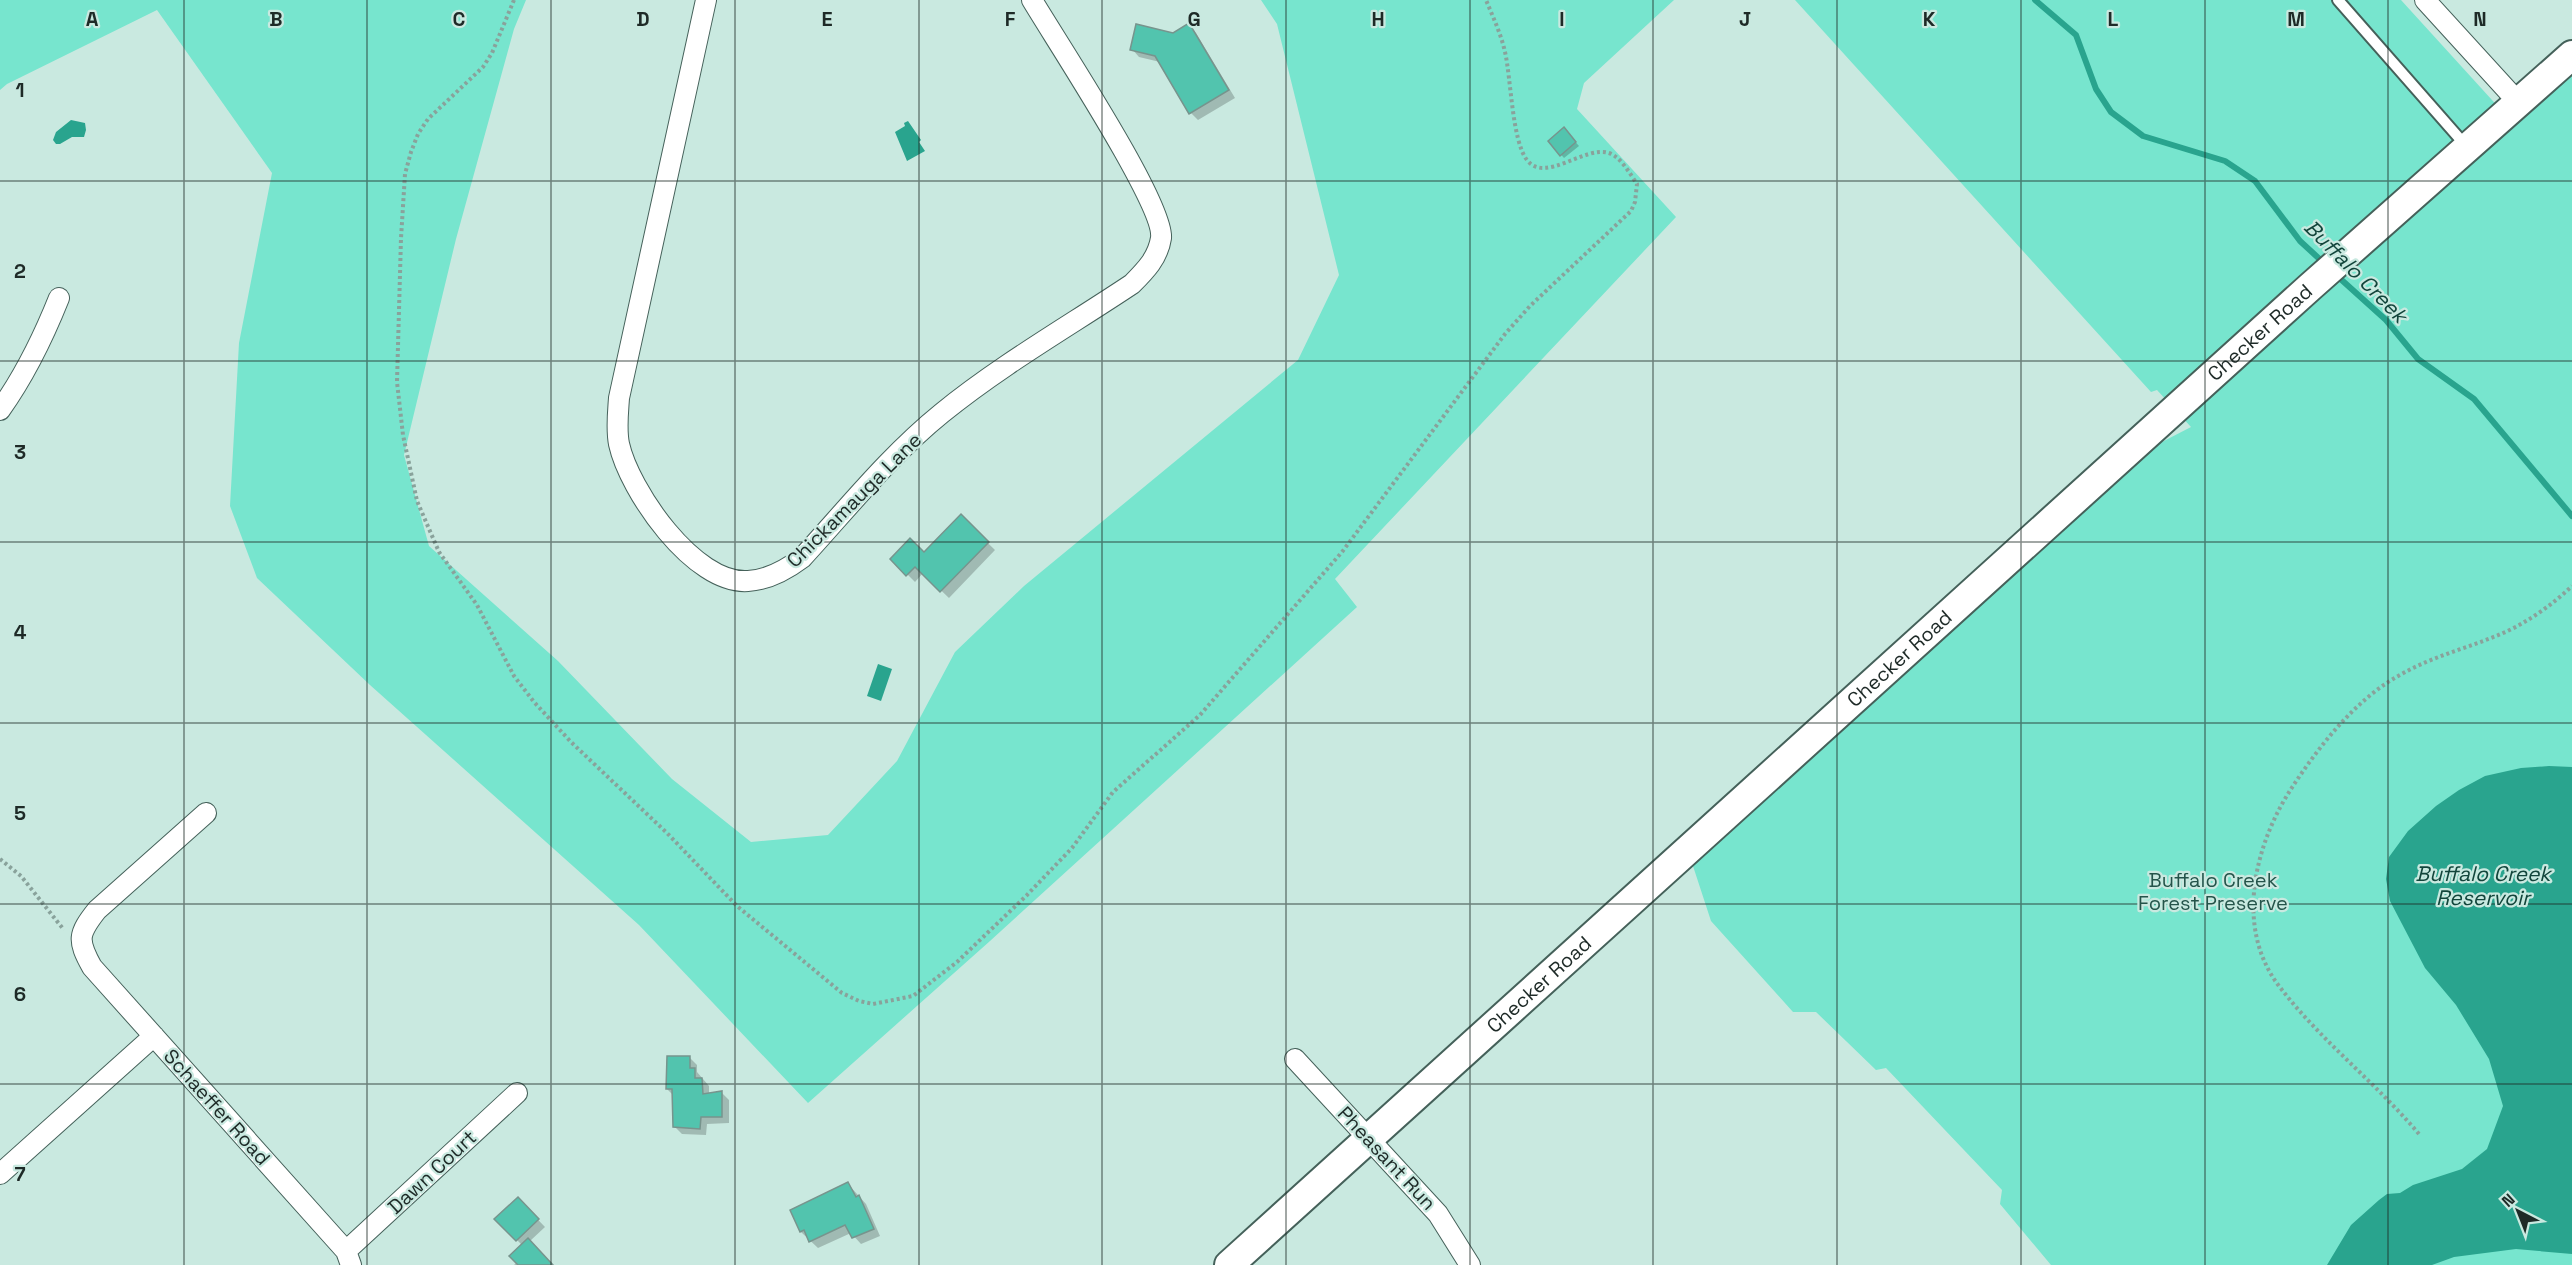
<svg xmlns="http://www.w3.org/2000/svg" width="2572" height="1265" font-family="'Space Grotesk',sans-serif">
<rect width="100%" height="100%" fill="#c9e9e0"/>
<path fill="#77e5ce" d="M0 0H526L514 29 456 239 404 455 429 546 558 661 672 779 751 842 828 835 897 761 955 652 1024 586 1298 360 1339 275 1277 24 1261 0H1674L1584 83 1577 109 1676 217 1335 579 1357 607 990 941 808 1103 639 925 370 685 257 578 230 506 239 343 272 173 157 10 7 84 0 90Z
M1795 0H2401L2512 122 2572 69V1265H2051L2000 1204 2002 1190 1886 1068 1876 1070 1816 1012H1793L1711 921 1693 866 2160 443 2191 427 2157 390 2151 392Z"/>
<path fill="#29a48e" d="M71 120 85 123 86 130 84 137H72L60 144H56L53 140 56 132Z
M908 121 921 140 919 142 925 151 907 161 895 132 905 126 904 123Z
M878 664 892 669 881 701 867 696Z
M2549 766 2572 767V1254L2516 1249 2454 1257 2432 1265H2327L2351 1225 2379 1200 2387 1194 2400 1193 2413 1185 2462 1169 2487 1149 2503 1106 2489 1059 2456 1005 2425 968 2390 901 2386 879 2389 857 2408 831 2436 806 2459 790 2485 776 2521 768Z"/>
<path fill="#0003" d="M1189 25 1196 33 1235 98 1198 120 1191 113 1160 62 1139 57 1132 49 1174 34Z
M1564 129 1579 146 1564 158 1550 142Z
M961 517 995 550 949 598 923 573 915 582 892 559 924 554Z
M689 1057 697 1065V1072L709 1086V1095L722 1093 729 1100V1123L707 1124 706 1135 682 1134 675 1127 673 1095 667 1089Z
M848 1184 866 1204 880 1236 861 1244 851 1233 818 1248 801 1232 792 1210Z
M518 1199 545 1227 530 1241 552 1265H514L517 1262 522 1245 496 1219Z"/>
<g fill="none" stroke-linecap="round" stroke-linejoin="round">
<path stroke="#29a48e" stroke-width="6" d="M2035 0 2076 35 2096 89 2111 112 2143 136 2225 161 2255 181 2300 241 2326 265
M2335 274 2386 320 2418 359 2474 399 2572 516"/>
</g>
<path fill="#52c4ae" stroke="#77948d" stroke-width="1.5" d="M1189 23 1229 90 1189 114 1155 56 1130 50 1136 24 1173 33Z
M1564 127 1576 142 1560 156 1548 141Z
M961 514 989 542 940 592 915 567 906 576 890 559 910 538 924 552Z
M667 1056H690V1068H695V1078H702L703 1094 722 1091V1117H701L700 1129 673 1127 672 1089H666Z
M848 1182 856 1197 859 1195 874 1229 852 1238 845 1225 809 1242 804 1230 800 1232 790 1210Z
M518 1197 539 1219 516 1241 494 1219Z
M528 1238 553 1265H518L509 1256Z"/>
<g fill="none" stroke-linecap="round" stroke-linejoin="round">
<defs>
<path id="lane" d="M2338 0 2467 147"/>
<path id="street" d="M706 0 619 398C618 413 616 429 619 444 629 490 694 585 748 581 768 580 786 570 802 558 847 509 890 455 942 413 1001 365 1069 326 1132 284 1145 271 1158 258 1161 238 1165 205 1055 39 1032 0
M2425 0 2518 102
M0 410C25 375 43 338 59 298
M206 813 97 910C78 934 77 940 92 967L346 1251 351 1265
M1295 1059 1438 1214 1470 1265
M0 1174 154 1036
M346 1251 517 1093"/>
<g id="secondary">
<path id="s1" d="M1229 1265 2310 287 2572 55"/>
</g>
</defs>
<use href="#lane" stroke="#45615a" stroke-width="14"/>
<use href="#street" stroke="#45615a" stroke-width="22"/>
<use href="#secondary" stroke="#45615a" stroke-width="32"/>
<path stroke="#89a29b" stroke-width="4" stroke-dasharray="3 3" stroke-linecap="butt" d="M514 0 492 53 483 67 428 119 418 134 411 152 405 174 401 238 397 382 403 435 417 501 439 552 477 605 514 676 534 702 571 742 667 833 737 906 842 993 859 1001 873 1004 913 996 957 962 1027 895 1072 848 1113 792 1200 715 1342 552 1505 334 1530 306 1631 211 1635 202 1637 184C1630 174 1621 157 1609 153 1585 145 1545 184 1527 160 1512 141 1511 78 1505 52 1501 34 1493 17 1486 0
M0 859 21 876 64 930
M2419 1134C2375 1082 2320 1040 2279 986 2233 926 2256 841 2293 786 2320 745 2356 699 2400 675 2431 657 2464 649 2496 636 2524 625 2551 606 2572 586"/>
<use href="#lane" stroke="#fff" stroke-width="10"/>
<use href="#street" stroke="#fff" stroke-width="20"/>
<use href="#secondary" stroke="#fff" stroke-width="28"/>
</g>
<path fill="none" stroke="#1e2a27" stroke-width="1.5" stroke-opacity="0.55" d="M184 0V1265M367 0V1265M551 0V1265M735 0V1265M919 0V1265M1102 0V1265M1286 0V1265M1470 0V1265M1653 0V1265M1837 0V1265M2021 0V1265M2205 0V1265M2388 0V1265M0 181H2572M0 361H2572M0 542H2572M0 723H2572M0 904H2572M0 1084H2572"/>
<g text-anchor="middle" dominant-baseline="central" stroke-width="4.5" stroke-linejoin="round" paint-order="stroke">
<g font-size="20" fill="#1e2a27" stroke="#c9e9e0">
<text stroke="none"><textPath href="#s1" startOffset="1390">Checker Road</textPath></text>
<text transform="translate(854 500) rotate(-45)">Chickamauga Lane</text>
<text stroke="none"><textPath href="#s1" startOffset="904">Checker Road</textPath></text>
<text stroke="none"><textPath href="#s1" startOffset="418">Checker Road</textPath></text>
<text transform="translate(217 1107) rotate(48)">Schaeffer Road</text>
<text transform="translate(1387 1158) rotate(47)">Pheasant Run</text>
<text transform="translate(432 1172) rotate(-43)">Dawn Court</text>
</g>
<g font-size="20" fill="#24544a" stroke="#c9e9e0">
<text x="2213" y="880">Buffalo Creek<tspan x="2213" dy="23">Forest Preserve</tspan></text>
</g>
<g font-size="21" font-style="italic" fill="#12453b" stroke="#c9e9e0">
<text transform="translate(2356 271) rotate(45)">Buffalo Creek</text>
<text x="2483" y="873">Buffalo Creek<tspan x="2483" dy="24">Reservoir</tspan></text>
</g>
</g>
<g font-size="20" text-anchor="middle" font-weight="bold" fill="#1e2a27" stroke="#c9e9e0" stroke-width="4.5" stroke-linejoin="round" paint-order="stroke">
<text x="92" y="26">A</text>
<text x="276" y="26">B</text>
<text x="459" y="26">C</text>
<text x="643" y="26">D</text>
<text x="827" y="26">E</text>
<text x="1010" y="26">F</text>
<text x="1194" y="26">G</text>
<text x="1378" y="26">H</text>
<text x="1562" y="26">I</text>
<text x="1745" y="26">J</text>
<text x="1929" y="26">K</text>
<text x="2113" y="26">L</text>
<text x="2296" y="26">M</text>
<text x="2480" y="26">N</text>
<text x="20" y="97">1</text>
<text x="20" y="278">2</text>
<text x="20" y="459">3</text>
<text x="20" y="639">4</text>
<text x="20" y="820">5</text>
<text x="20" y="1001">6</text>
<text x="20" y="1181">7</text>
</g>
<g transform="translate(2518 1211) rotate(318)" stroke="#c9e9e0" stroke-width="4.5" paint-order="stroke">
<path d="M0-4.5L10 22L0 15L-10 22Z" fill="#1e2a27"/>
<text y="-9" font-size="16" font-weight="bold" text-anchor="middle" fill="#1e2a27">N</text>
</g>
</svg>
